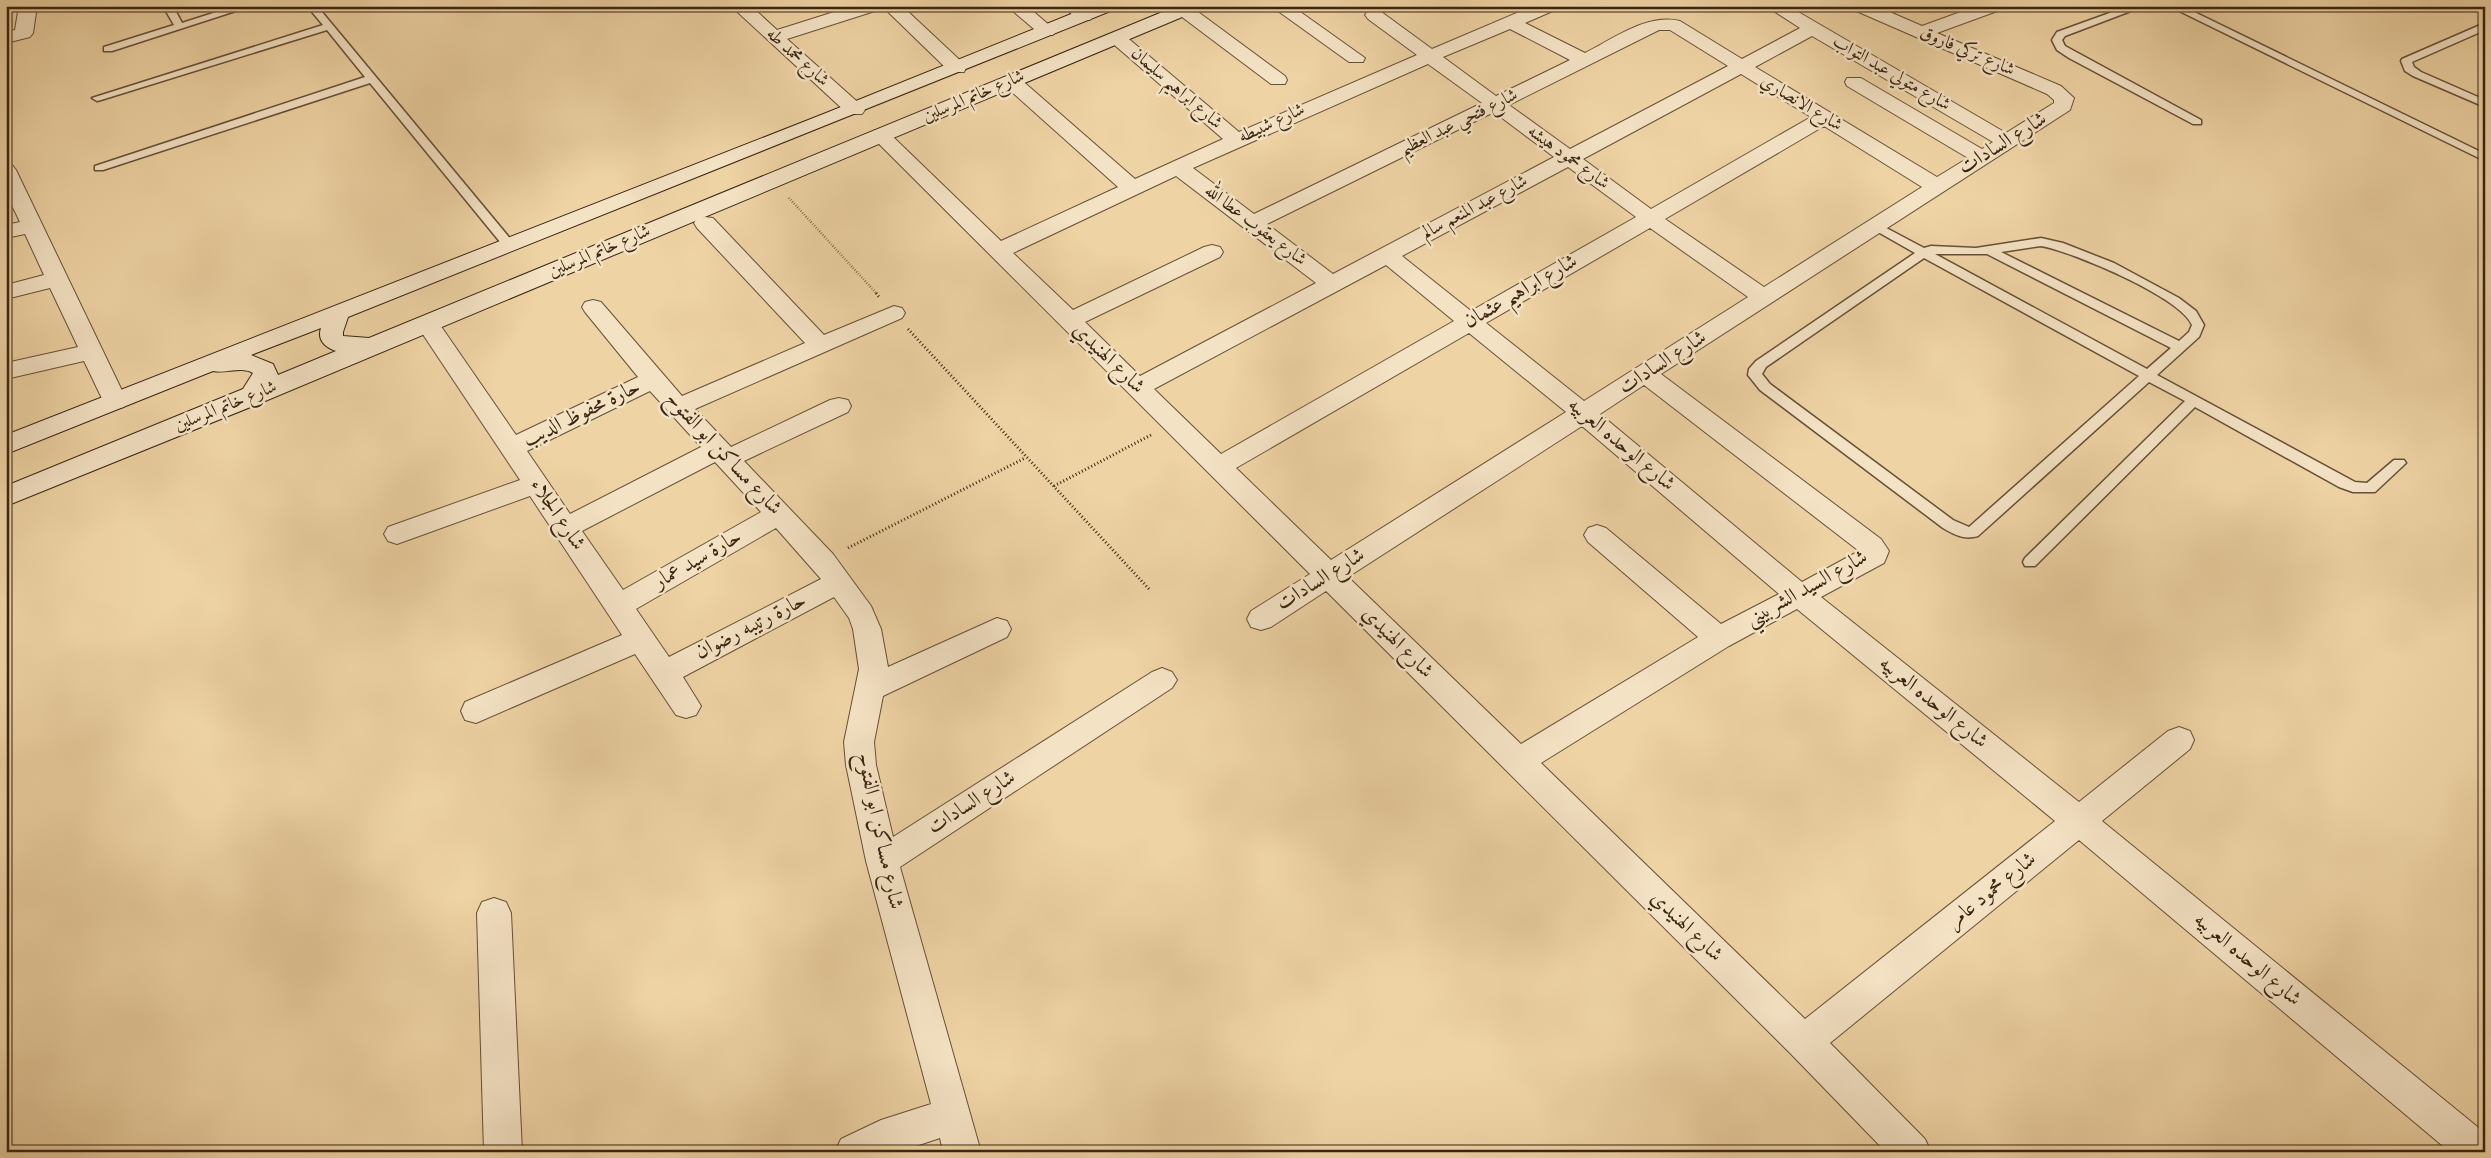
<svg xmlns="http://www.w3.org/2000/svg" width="2491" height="1158" font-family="'Sorts Mill Goudy',Amiri,serif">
<rect width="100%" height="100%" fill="#eed3a4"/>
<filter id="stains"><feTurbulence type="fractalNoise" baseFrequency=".004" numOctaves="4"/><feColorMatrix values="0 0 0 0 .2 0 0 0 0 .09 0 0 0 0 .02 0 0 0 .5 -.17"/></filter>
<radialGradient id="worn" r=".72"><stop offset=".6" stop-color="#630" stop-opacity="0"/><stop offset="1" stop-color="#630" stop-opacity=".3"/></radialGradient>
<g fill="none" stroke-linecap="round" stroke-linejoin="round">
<defs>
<path id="service" d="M163 6H173L182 23 235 6H251L112 51H104V47L174 25Z
M307 6H317L513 242V248H505L370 83 103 170H95V166L365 77 327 30 101 100 97 101 92 98 323 25Z
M2129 6H2144L2065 36 2062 40 2065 46 2201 120V124H2193L2069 58 2057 50 2052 40 2057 32Z
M2169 6H2182L2485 154V161Z
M2485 23V30L2412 62 2414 67 2421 72 2485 100V107L2413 76 2405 71 2401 61 2402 59Z
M1875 222 1924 248 1931 246 1976 248 2041 238 2063 243 2114 263 2179 298 2196 311 2204 325 2199 337 2157 375 2355 482 2367 483 2394 460H2404L2406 463 2375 492H2353L2339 487 2195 407 2035 566H2025L2023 562 2025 558 2185 401 2149 382 1978 536C1964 540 1955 535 1943 528L1760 390 1748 375 1749 369 1756 361 1915 253 1871 228V224ZM2041 246C2071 251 2181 297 2192 325L2189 332 2179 341 2001 252ZM1935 254H1987L2171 348 2147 369ZM1924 258 2139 376 1969 527 1953 520 1770 384 1762 374 1766 367Z"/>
<path id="minor" d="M19 6H37L33 33 30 37 6 43V32L15 30Z
M731 6H751L777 30 853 6H881L878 10 787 39 862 106 865 110 862 114H848Z
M882 6H902L964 64 966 68 964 72H950Z
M1007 6H1027L1056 31 1053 35H1041Z
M1063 6H1083L1093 16 1090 20H1078Z
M1178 6H1190L1285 76 1287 80 1285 84H1271L1178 14 1175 10Z
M1271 6H1292L1365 58 1363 62H1349Z
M1533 6H1558L1555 10 1525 23 1585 53C1613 39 1647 13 1680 21L1742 59 1800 28 1766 6H1788L2006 133 2054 103V100L2047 94 1854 10 1851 6H1876L1922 26 1977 6H2003L2000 10 1937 33 2061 86 2074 98 2070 110 1661 374 1881 539 1889 551 1884 563 1821 597 2079 802 2168 731 2179 727 2190 731 2194 740 2190 749 2102 821 2485 1133V1152H2450L2079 840 1830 1043 1925 1139 1931 1152H1886L1791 1054 1326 591 1271 627 1261 630 1251 627 1247 619 1251 611 1310 574 871 136 874 132 881 130 888 132 1001 241 1118 187 1004 85 1002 81 1004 77H1018L1135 179 1223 139 1111 42 1108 38 1111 34H1123L1239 132 1417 55 1368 19 1365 15 1368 11H1380L1432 49ZM1510 29 1570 60 1496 96 1443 57ZM1659 30H1670L1728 66 1570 149 1509 105ZM1812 36 1993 142 1982 149 1861 78H1847L1845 82 1847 86 1968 158 1937 177 1755 67ZM1428 64 1482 103 1254 214 1193 168ZM1741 74 1811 117 1651 209 1583 159ZM1494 112 1554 157 1333 274 1267 224ZM1824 126 1922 187 1764 287 1665 219ZM1568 167 1636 217 1471 311 1402 256ZM1176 176 1316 283 1140 376 1085 322 1220 257 1223 252 1220 247 1212 245 1204 247 1073 310 1013 253ZM1650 228 1748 297 1584 401 1486 323ZM1386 265 1454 321 1221 454 1154 389ZM1469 333 1566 412 1331 560 1236 468ZM1644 385 1859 551 1802 582 1600 414ZM1582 426 1779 594 1721 624 1606 528 1597 525 1588 528 1584 535 1588 542 1698 637 1521 744 1348 577ZM1797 609 2055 821 1805 1019 1541 763 1729 646Z
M6 164 13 166 16 170 127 401 124 407 115 409 106 407 84 361 6 379V363L78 347 50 288 6 299V285L44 275 25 234 6 238V225L20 222 6 193Z
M705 217 713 218 824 335 894 306 902 308 905 313 902 318 695 409 731 447 830 400 839 398 848 400 851 406 848 412 744 461 833 554 871 606 881 629 888 667 997 618 1007 621 1011 629 1007 637 883 696 874 742 876 765 893 837 1152 672 1162 668 1172 672 1177 680 1172 688 900 867 981 1152H943L940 1138 898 1152H835L841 1139 881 1120 931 1104 866 861 846 765 844 742 859 669 853 629 849 618 834 597 683 677 701 706 696 715 686 718 676 715 635 654 476 723 465 720 461 711 465 702 622 635 530 496 397 544 388 541 384 534 388 527 520 480 416 324 420 319 428 317 436 319 516 435 638 377 585 312 582 307 585 302 593 300 601 302 682 396 805 343 697 228 694 223 697 218ZM650 391 701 447 570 514 527 451ZM715 462 761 512 623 590 582 531ZM776 528 821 579 669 657 636 609Z
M494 898 506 902 511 913 522 1152H484L477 913 482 902Z"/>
<path id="secondary" d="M1091 6H1116L1113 10 348 317 343 332V336L369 338 1177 6H1202L1199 10 258 404 6 506V486L243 389 253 373C241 366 226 374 213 371L6 454V435L826 113ZM321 328C317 340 325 347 336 351L278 375 273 364 251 355Z"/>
</defs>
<use href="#service" stroke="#665036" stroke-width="3"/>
<use href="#minor" stroke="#665036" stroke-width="2"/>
<use href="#secondary" stroke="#392512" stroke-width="2"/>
<path stroke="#392512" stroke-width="2.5" stroke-dasharray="0.5 2" stroke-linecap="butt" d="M789 198 877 294"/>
<path stroke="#392512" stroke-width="3" stroke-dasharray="1 2.5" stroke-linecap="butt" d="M876 293 879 297
M908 329 1149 589
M1054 486 1151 435
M848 548 1025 458"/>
<use href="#service" fill="#f4e2c4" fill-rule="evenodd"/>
<use href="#minor" fill="#f4e2c4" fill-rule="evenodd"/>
<use href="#secondary" fill="#f4e2c4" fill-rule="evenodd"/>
</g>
<g text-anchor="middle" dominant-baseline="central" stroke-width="5" stroke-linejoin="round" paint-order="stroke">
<g font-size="18" fill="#392512" stroke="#f4e2c4">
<text transform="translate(1967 52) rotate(23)">شارع تركي فاروق</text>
<text transform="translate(797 58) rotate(42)">شارع محمد طه</text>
<text transform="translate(1891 74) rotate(30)">شارع متولي عبد التواب</text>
<text transform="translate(1176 89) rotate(41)">شارع ابراهيم سليمان</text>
<text transform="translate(974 97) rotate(-23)">شارع خاتم المرسلين</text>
<text transform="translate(1801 104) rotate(31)">شارع الانصاري</text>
<text transform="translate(1459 123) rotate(-26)">شارع فتحي عبد العظيم</text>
<text transform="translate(1272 124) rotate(-25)">شارع شبيطه</text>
<text transform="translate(1568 158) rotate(36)">شارع محمود هيشه</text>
<text transform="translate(1475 208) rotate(-28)">شارع عبد المنعم سالم</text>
<text transform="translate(1255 226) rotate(37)">شارع يعقوب عطا الله</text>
<text transform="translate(600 252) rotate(-23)">شارع خاتم المرسلين</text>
<text transform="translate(226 407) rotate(-22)">شارع خاتم المرسلين</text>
</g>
<g font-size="21" fill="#392512" stroke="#f4e2c4">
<text transform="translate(2003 144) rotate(-32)">شارع السادات</text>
<text transform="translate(1521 292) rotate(-30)">شارع ابراهيم عثمان</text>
<text transform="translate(1108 359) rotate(44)">شارع الهنيدي</text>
<text transform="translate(1663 363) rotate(-33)">شارع السادات</text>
<text transform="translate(582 414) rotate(-26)">حارة محفوظ الديب</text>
<text transform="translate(1621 445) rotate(40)">شارع الوحده العربيه</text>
<text transform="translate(723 454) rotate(47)">شارع مساكن ابو الفتوح</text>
<text transform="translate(557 515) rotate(56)">شارع الجلاء</text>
<text transform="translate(698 560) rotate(-30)">حارة سيد عمار</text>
<text transform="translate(1321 580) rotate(-32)">شارع السادات</text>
<text transform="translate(1807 589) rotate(-29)">شارع السيد الشربيني</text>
<text transform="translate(751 627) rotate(-27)">حارة رتيبه رضوان</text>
<text transform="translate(1397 643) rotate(45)">شارع الهنيدي</text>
<text transform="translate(1933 703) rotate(39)">شارع الوحده العربيه</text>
<text transform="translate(972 803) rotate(-33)">شارع السادات</text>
<text transform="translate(879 831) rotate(78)">شارع مساكن ابو الفتوح</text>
<text transform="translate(1992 891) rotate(-39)">شارع محمود عامر</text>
<text transform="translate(1686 927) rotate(44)">شارع الهنيدي</text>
<text transform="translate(2247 960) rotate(40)">شارع الوحده العربيه</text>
</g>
</g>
<rect width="2491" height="1158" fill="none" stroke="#eed3a4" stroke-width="25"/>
<rect x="8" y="8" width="2476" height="1143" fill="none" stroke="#392512" stroke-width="2.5"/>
<rect x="12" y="12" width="2466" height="1133" fill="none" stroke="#392512"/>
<rect width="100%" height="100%" filter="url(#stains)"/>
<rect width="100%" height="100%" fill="url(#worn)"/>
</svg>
